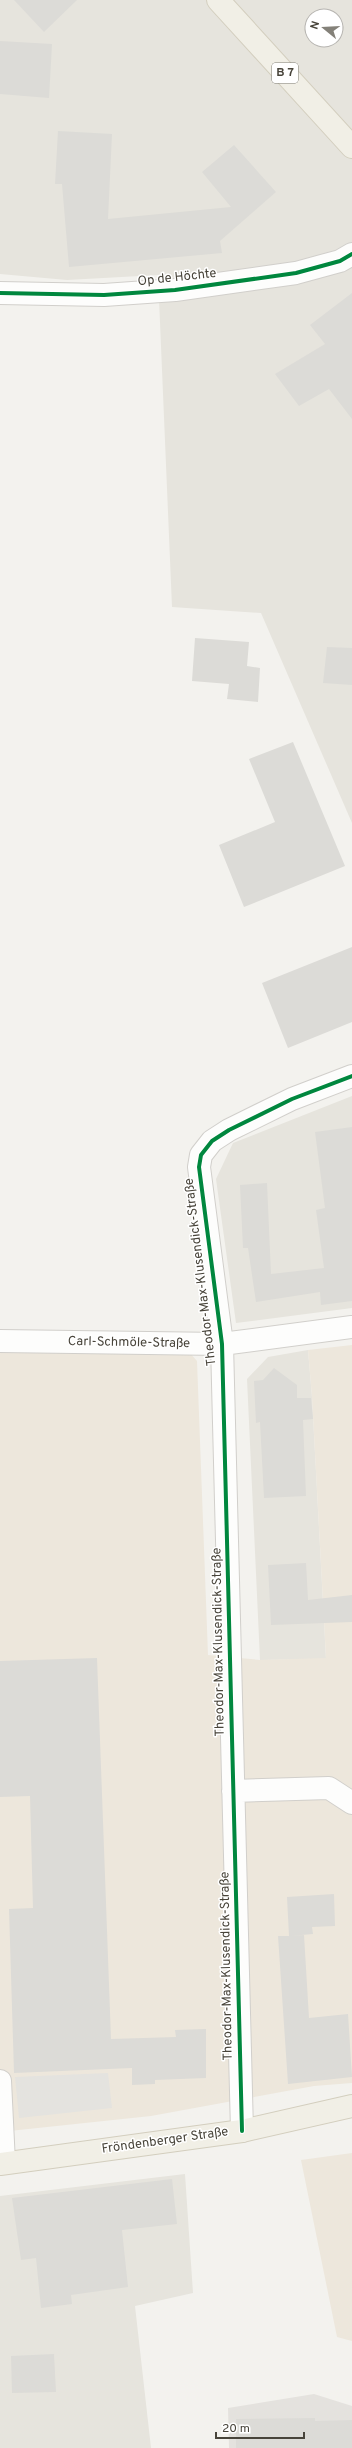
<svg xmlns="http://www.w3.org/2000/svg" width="352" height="2448" font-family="Overpass,sans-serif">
<rect width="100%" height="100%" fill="#f3f2ee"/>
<path fill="#e6e4dd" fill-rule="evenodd" d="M0 0H352V823L261 613 172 607 158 275 67 280 0 274ZM312 16H336V40H312Z
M352 1096V1308L236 1323 216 1179 233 1143Z
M308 1350 312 1397 326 1659 260 1660 247 1379 268 1357Z
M185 2174 193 2293 135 2306 151 2448H0V2196Z"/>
<path fill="#ede7dc" d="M352 1345V2083L314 2086 151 2116 0 2132V1352H189L197 1361 208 1655 260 1660 326 1658 312 1397 308 1350Z
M352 2153V2341L337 2337 301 2160Z"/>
<path fill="#e4e2de" d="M314 2394 352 2406V2448H229L228 2408Z"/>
<path fill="#e4e3df" d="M108 2073 112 2108 19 2118 15 2077Z"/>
<path fill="#dcdbd7" d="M14 0H77L44 32Z
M0 41 52 44 49 98 0 94Z
M58 131 112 134 108 219 231 207 202 172 234 145 276 192 220 241 222 253 69 267 62 184H55Z
M352 293V419L329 389 299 406 275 374 325 344 310 325Z
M195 638 249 642 247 666 260 668 258 702 227 699 229 684 192 681Z
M327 647 352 648V685L323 683Z
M293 742 345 866 244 907 219 845 275 822 249 759Z
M352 947V1022L288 1048 262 983Z
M352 1127V1301L321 1305 320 1292 256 1302 248 1248H243L240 1185 267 1183 271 1274 324 1268 316 1210 325 1208 315 1132Z
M274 1368 297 1385V1398H311L313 1419 303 1420 306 1496 264 1498 260 1422 256 1423 254 1381 263 1380Z
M306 1563 308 1600 352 1595V1622L271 1625 268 1565Z
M97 1658 111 2039 176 2037 175 2030 206 2029V2078L155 2080V2084L132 2085V2068L14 2073 9 1909 33 1908 30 1796 0 1797V1661Z
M334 1894 335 1926 312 1927 313 1934 290 1936 304 1935 309 2018 348 2014 352 2077 288 2084 278 1936H289L287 1897Z
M172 2179 177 2224 122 2230 128 2287 71 2295 72 2304 41 2308 36 2258 21 2260 12 2198Z
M54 2354 56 2392 12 2393 11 2356Z
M315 2418V2421L352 2420V2448H236V2419Z"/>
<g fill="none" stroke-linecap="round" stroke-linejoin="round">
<defs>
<path id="minor" d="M0 293 104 295 175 290 296 273 340 261 352 254
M0 1341 222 1344 352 1327
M233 1791 329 1788 352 1803
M0 2081 4 2163
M242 2131 222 1344 199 1167 201 1155 212 1141 229 1130 292 1099 352 1076"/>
<path id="major" d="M218 0 352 147
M0 2164 242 2131 352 2106"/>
</defs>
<use href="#minor" stroke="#d1cfcb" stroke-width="24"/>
<use href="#major" stroke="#d3cebe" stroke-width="24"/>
<use href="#minor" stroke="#fdfdfc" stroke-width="22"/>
<use href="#major" stroke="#f1efe6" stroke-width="22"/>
<defs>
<path id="cycleway" d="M0 293 104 295 175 290 296 273 340 261 352 254
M242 2131 222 1344 199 1167 201 1155 212 1141 229 1130 292 1099 352 1076"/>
</defs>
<use href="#cycleway" stroke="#fff" stroke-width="6"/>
<use href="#cycleway" stroke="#00873e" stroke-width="4"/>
</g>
<g text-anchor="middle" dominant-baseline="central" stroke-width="3" stroke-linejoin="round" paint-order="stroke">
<rect fill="#fff" stroke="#7f7c75" stroke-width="1" x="272" y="63" width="26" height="20" rx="3"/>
<g font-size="12" font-weight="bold" fill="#48443a">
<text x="285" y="73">B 7</text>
</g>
<g font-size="13" fill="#48443a" stroke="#fff">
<text transform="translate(177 278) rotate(-6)">Op de Höchte</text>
<text transform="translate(201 1272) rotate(-97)">Theodor-Max-Klusendick-Straße</text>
<text transform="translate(129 1343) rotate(1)">Carl-Schmöle-Straße</text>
<text transform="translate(219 1642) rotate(-91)">Theodor-Max-Klusendick-Straße</text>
<text transform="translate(227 1966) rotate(-91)">Theodor-Max-Klusendick-Straße</text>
<text transform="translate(165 2141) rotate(-8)">Fröndenberger Straße</text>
</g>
</g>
<g transform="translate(324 28) rotate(288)"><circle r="19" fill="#ffffff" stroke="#b6b4b0"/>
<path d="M0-3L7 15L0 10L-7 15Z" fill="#848179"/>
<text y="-6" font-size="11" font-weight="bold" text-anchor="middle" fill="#48443a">N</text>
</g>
<path d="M216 2432v6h88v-6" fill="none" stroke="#48443a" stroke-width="2"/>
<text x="222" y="2432" font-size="12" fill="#48443a" stroke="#ffffff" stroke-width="3" paint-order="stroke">20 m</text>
</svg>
